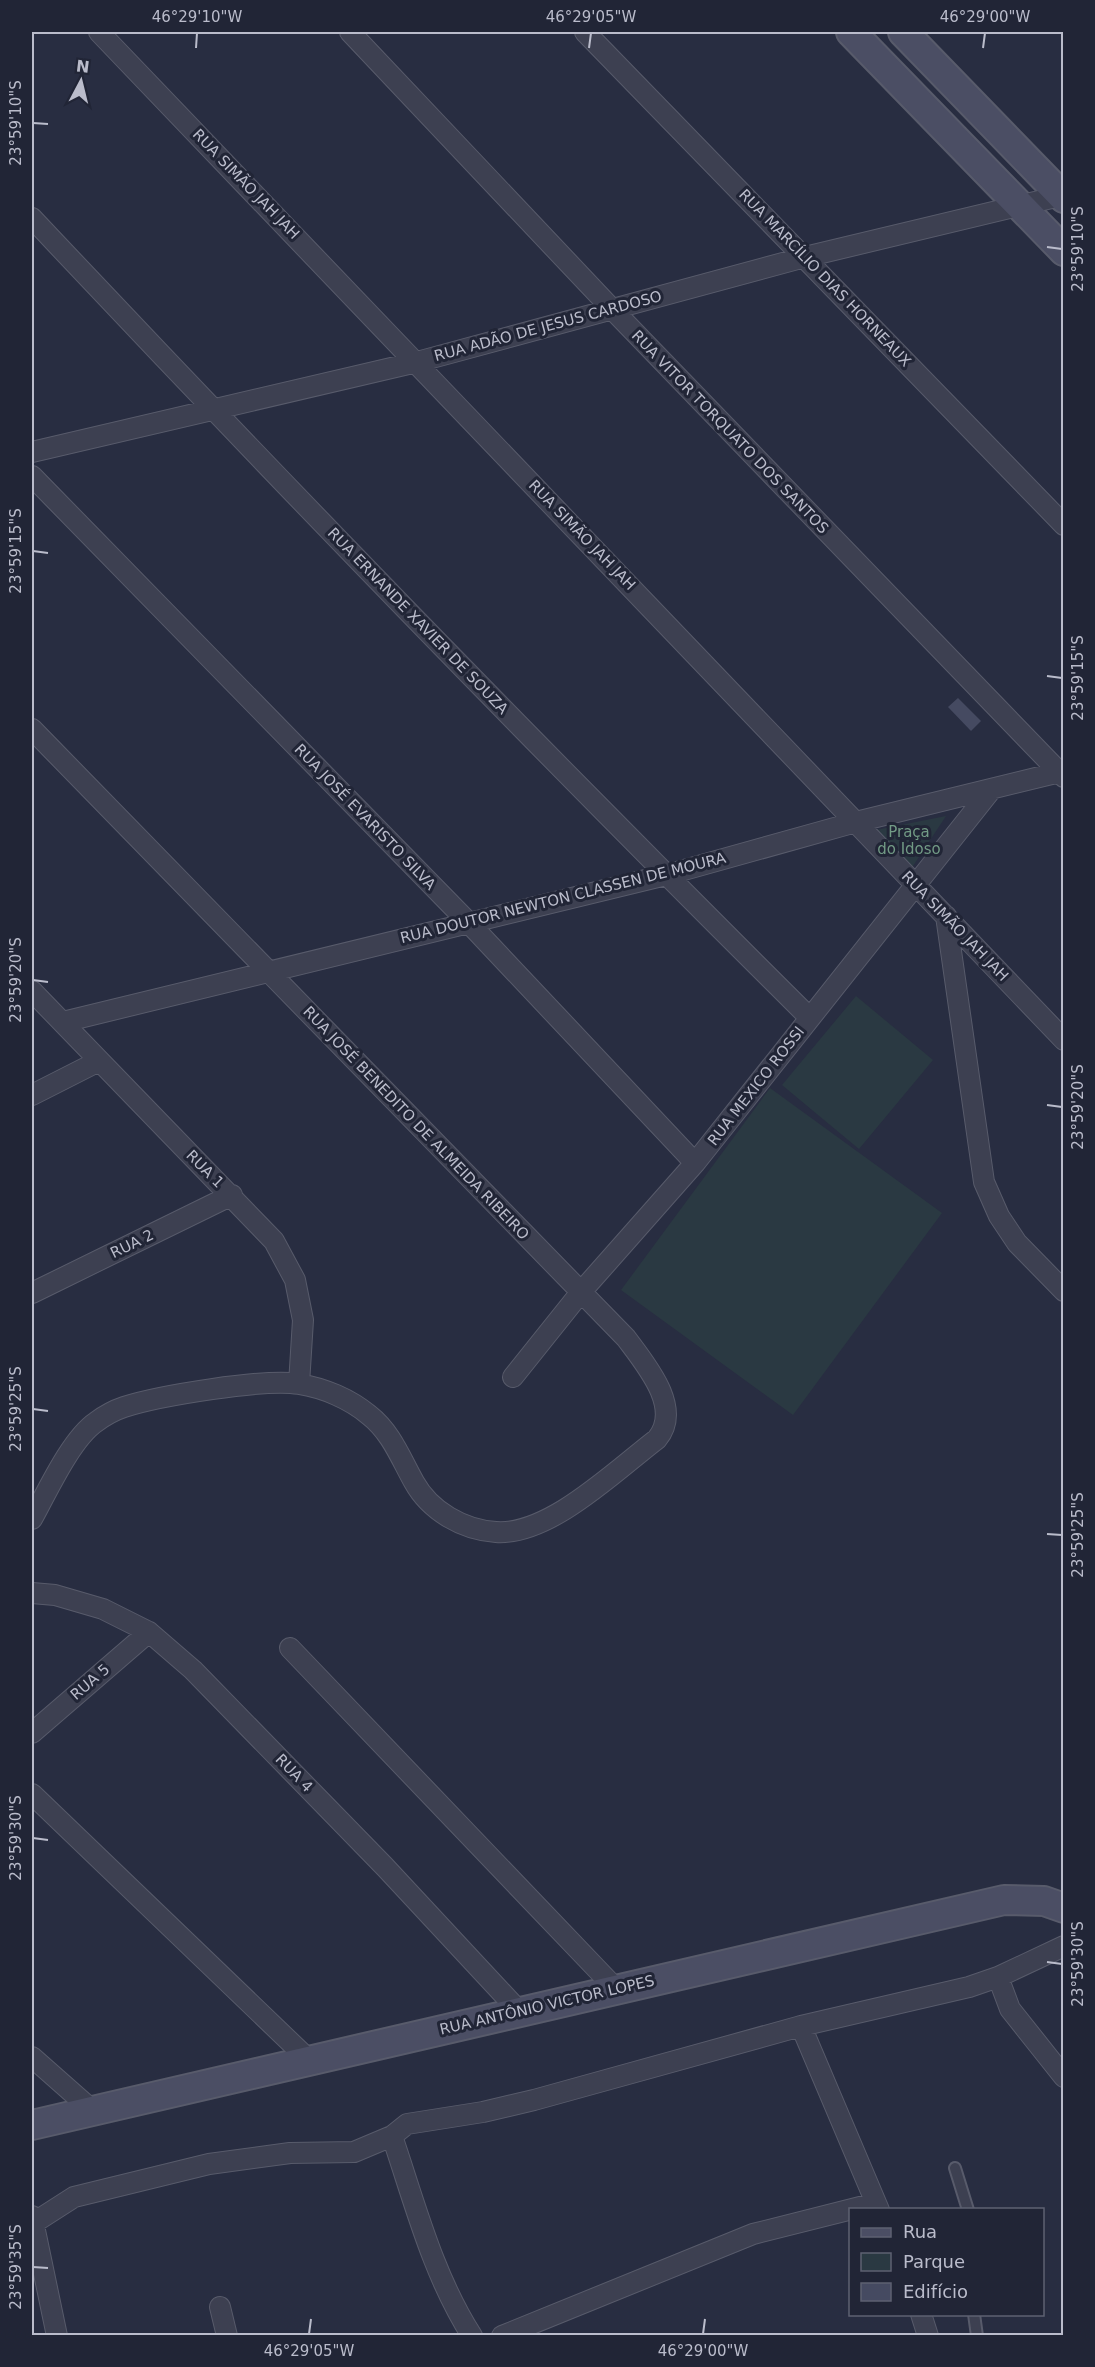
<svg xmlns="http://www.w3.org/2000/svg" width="1095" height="2367" font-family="'DejaVu Sans',sans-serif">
<rect width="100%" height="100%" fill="#282d41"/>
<path fill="#2a3942" d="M946 816 911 869 876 830Z
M856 996 933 1060 859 1149 782 1085Z
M770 1088 942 1213 793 1415 621 1290Z"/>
<path fill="#454a61" d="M958 698 981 721 971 731 948 707Z"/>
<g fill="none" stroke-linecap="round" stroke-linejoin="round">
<defs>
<path id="service" d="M955 2168 968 2210
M974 2314 977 2336"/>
<path id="minor" d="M99 32 1064 1040
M350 32 612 309 1064 777
M585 32 1064 525
M32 218C287 489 546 756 810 1018
M32 452 417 362 805 257 1064 195
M32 476 468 922 695 1163
M32 729 626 1338C646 1365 683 1408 657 1439 615 1471 549 1536 496 1532 463 1530 430 1511 414 1482 401 1459 391 1432 369 1415 350 1399 324 1388 299 1384 266 1378 158 1396 124 1407 115 1410 104 1416 96 1422 71 1439 47 1492 32 1519
M946 916 984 1182 999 1216 1017 1243 1064 1291
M32 991 274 1241 295 1280 303 1320 299 1384
M63 1022 666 875 856 822 1064 771
M32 1095 99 1061
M32 1293 232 1195
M513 1377 581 1292 695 1163 991 790
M32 1593 55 1595 103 1609 149 1632 193 1670 385 1867 519 2011
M290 1648 617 1990
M32 1733 149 1632
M32 1794 309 2060
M998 1977 1010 2009 1064 2077
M801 2026 879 2210
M32 2057 92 2110
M392 2136C415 2204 433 2275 472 2336
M32 2216 57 2336
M35 2222 74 2197 209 2164 290 2153 354 2152 392 2136 407 2124 483 2112 534 2100 801 2026 969 1987 998 1977 1064 1946
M220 2307 227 2336
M921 2314 928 2336
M502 2336 753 2234 876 2203"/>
<path id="secondary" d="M851 32 1064 251
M903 32 1064 198
M32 2125 1004 1900 1044 1901 1064 1908"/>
</defs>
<use href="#service" stroke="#585b6b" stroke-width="14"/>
<use href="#minor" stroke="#585b6b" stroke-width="22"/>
<use href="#secondary" stroke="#585b6b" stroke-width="32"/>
<use href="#service" stroke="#3d4051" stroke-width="10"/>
<use href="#minor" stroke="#3d4051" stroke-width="20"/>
<use href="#secondary" stroke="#4b4e64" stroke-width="28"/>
</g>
<path fill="none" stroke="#babccb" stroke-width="2" d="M196 48 197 33M589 48 591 33M983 48 985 33M33 123 48 124M1047 247 1062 249M33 551 48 553M1047 676 1062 678M33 980 48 982M1047 1105 1062 1107M33 1409 48 1411M1047 1534 1062 1535M33 1838 48 1840M1047 1962 1062 1964M33 2267 48 2268M309 2334 311 2319M703 2334 705 2319"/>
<g text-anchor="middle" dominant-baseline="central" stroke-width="6" stroke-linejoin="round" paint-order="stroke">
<g font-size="15" fill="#babccb" stroke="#212536">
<text transform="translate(246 184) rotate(46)">RUA SIMÃO JAH JAH</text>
<text transform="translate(825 278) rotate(46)">RUA MARCÍLIO DIAS HORNEAUX</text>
<text transform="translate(548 326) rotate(-15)">RUA ADÃO DE JESUS CARDOSO</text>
<text transform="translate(730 432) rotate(46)">RUA VITOR TORQUATO DOS SANTOS</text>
<text transform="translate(582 535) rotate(46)">RUA SIMÃO JAH JAH</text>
<text transform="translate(418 621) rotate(46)">RUA ERNANDE XAVIER DE SOUZA</text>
<text transform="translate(365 817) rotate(46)">RUA JOSÉ EVARISTO SILVA</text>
<text transform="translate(563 898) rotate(-14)">RUA DOUTOR NEWTON CLASSEN DE MOURA</text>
<text transform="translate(955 926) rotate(46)">RUA SIMÃO JAH JAH</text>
<text transform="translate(756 1086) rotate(-52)">RUA MEXICO ROSSI</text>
<text transform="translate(416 1123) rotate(46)">RUA JOSÉ BENEDITO DE ALMEIDA RIBEIRO</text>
<text transform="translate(205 1169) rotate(45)">RUA 1</text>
<text transform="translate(132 1244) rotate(-26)">RUA 2</text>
<text transform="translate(90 1682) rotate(-41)">RUA 5</text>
<text transform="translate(294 1773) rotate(46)">RUA 4</text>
<text transform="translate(547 2005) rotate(-13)">RUA ANTÔNIO VICTOR LOPES</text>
</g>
<g font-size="15" fill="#729a85" stroke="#212536">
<text x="909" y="832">Praça<tspan x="909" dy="17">do Idoso</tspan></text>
</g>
</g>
<rect width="1095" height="2367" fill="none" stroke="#212536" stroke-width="66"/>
<rect x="849" y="2208" width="195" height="108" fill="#212536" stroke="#5e6172" stroke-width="1.5"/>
<rect x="861" y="2228" width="30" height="9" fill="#4b4e64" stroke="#5e6172" stroke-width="1.5"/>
<text x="903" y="2238" font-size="18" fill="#babccb">Rua</text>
<rect x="861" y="2253" width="30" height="18" fill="#2a3942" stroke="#5e6172" stroke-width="1.5"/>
<text x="903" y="2268" font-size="18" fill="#babccb">Parque</text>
<rect x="861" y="2283" width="30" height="18" fill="#454a61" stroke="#5e6172" stroke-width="1.5"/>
<text x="903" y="2298" font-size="18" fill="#babccb">Edifício</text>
<g transform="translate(81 81) rotate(7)" stroke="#212536" stroke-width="4.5" paint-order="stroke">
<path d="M0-4.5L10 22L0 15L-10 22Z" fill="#babccb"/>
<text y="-9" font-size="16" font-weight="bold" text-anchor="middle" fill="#babccb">N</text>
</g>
<rect x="33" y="33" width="1029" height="2301" fill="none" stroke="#babccb" stroke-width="2"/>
<g font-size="15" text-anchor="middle" fill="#babccb">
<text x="197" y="22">46°29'10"W</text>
<text x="591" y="22">46°29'05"W</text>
<text x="985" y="22">46°29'00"W</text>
<text transform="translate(16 123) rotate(-90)" y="5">23°59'10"S</text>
<text transform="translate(1078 249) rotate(-90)" y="5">23°59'10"S</text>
<text transform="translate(16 551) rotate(-90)" y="5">23°59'15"S</text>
<text transform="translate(1078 678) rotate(-90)" y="5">23°59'15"S</text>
<text transform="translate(16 980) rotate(-90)" y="5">23°59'20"S</text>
<text transform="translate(1078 1107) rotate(-90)" y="5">23°59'20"S</text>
<text transform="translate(16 1409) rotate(-90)" y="5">23°59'25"S</text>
<text transform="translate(1078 1535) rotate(-90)" y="5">23°59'25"S</text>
<text transform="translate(16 1838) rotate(-90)" y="5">23°59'30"S</text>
<text transform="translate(1078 1964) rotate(-90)" y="5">23°59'30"S</text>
<text transform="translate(16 2267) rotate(-90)" y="5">23°59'35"S</text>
<text x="309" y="2356">46°29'05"W</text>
<text x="703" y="2356">46°29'00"W</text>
</g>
</svg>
